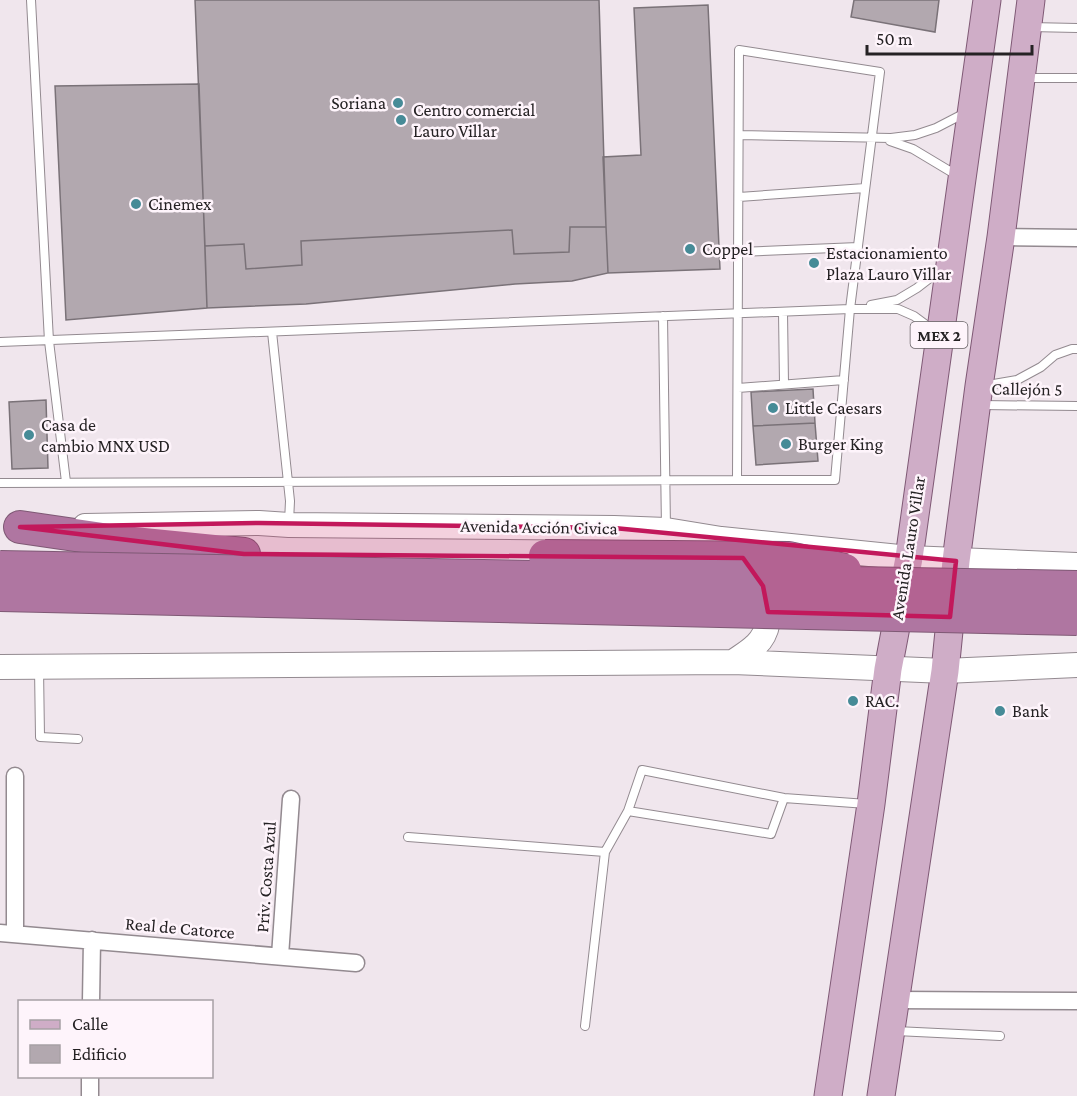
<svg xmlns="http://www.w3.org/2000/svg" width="1077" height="1096" font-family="'Crimson Pro',serif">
<rect width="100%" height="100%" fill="#f0e6ed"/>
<path fill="#b2a8af" stroke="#7a7278" stroke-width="1.5" d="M195 0H599L606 227H570L569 252 514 254 512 230 301 241 302 265 246 269 244 244 205 246Z
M854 0H939L935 32 851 17Z
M708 5 720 269 608 273 603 157 641 155 634 8Z
M199 84 207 308 66 320 55 86Z
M570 227H606L608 273 572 281 515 284 306 304 207 308 205 246 244 244 246 269 302 265 301 241 512 230 514 254 569 252Z
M813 389 815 423 753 426 751 392Z
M46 400 48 468 12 469 9 402Z
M815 423 818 461 756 465 753 426Z"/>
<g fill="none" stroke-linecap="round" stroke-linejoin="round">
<defs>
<path id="lane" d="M31 0 49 341 66 482
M1030 27 1077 28
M1023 78H1077
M739 135 891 138 915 135 936 128 965 113
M890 141 913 149 958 176
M739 197 865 188
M739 252 858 247
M871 305 897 300 917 288 943 268
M783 312 784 384
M663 316 666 529
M272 332 290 501 289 522
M0 342 850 309H898L914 316 937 333
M982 386 1017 380 1041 367 1055 355 1072 349H1077
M738 388 844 380
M981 405 1077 406
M0 483 737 480H835L850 309 880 72 739 50 737 480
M39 668 40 737 78 739
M628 811 642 770 784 798 867 804
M408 837 605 852
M585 1026 605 852 628 811 771 834 784 798
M896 1031 1000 1036"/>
<path id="street" d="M1001 237 1077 238
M0 933 356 963
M15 933V776
M280 956 291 799
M895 1000 1077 1001
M91 1002 92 940
M90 1096V1076"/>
<path id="secondary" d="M85 526 259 523 289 525 614 528 666 530 721 539 909 558 1077 565
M733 662C740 657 749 652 756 645 769 633 771 613 766 596
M0 667 733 662 945 671 1077 665"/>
<path id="primary" d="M828 1096 871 804 888 669 909 558 987 0
M881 1096 945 671 956 561 979 386 1001 237 1031 0"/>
<path id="highway" d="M20 527 123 542 244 554"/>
</defs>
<use href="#lane" stroke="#938a90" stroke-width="10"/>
<use href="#street" stroke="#938a90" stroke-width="19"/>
<use href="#secondary" stroke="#938a90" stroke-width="26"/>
<use href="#primary" stroke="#7f5975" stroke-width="29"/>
<use href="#highway" stroke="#7f5975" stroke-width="34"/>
<use href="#lane" stroke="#fff" stroke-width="8"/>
<use href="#street" stroke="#fff" stroke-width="16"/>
<use href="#secondary" stroke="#fff" stroke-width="24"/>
<use href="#primary" stroke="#cfadc7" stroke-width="27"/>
<use href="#highway" stroke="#af76a1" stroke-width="32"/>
<defs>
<path id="highway-bridge" d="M545 556 789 558 845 570
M0 567 1077 587
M0 595 1077 619"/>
</defs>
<use href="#highway-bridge" stroke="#7f5975" stroke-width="34" stroke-linecap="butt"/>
<use href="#highway-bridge" stroke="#af76a1" stroke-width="32"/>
</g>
<path fill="#c2185b" fill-opacity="0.2" stroke="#c2185b" stroke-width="4.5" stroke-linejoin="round" d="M259 523 614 528 956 561 950 617 768 612 763 586 743 558 244 554 20 527Z"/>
<g fill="#468b97" stroke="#fef4fb" stroke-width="2">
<circle cx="398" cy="103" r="6"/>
<circle cx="401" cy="120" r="6"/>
<circle cx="136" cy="204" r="6"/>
<circle cx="690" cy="249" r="6"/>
<circle cx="814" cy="263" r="6"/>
<circle cx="773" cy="408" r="6"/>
<circle cx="29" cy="435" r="6"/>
<circle cx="786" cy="444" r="6"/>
<circle cx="853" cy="701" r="6"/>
<circle cx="1000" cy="711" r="6"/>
</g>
<g text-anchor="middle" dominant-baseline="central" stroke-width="5" stroke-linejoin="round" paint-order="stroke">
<rect fill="#fef4fb" stroke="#666164" stroke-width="1.5" x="910.5" y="322" width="57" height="26" rx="4.5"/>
<g font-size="16" font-weight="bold" fill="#252224">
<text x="939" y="335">MEX 2</text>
</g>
<g font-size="18" fill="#252224" stroke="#fef4fb" text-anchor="start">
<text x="386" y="103" text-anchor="end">Soriana</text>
<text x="413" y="110">Centro comercial<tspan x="413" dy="21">Lauro Villar</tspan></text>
<text x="148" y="204">Cinemex</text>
<text x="702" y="249">Coppel</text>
<text x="826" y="253">Estacionamiento<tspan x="826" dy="21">Plaza Lauro Villar</tspan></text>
<text x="785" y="408">Little Caesars</text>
<text x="41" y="425">Casa de<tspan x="41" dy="21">cambio MNX USD</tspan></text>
<text x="798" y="444">Burger King</text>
<text x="865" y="701">RAC.</text>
<text x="1012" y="711">Bank</text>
</g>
<g font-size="18" fill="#252224" stroke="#fef4fb">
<text transform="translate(1027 389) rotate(1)">Callejón 5</text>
<text transform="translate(539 527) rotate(1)">Avenida Acción Civica</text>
<text transform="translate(908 548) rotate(-81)">Avenida Lauro Villar</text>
<text transform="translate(266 877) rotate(-86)">Priv. Costa Azul</text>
<text transform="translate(180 928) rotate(5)">Real de Catorce</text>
</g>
</g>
<rect x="18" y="1000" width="195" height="78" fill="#fef4fb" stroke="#a7a0a5" stroke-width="1.5"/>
<rect x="30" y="1020" width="30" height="9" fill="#cfadc7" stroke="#a7a0a5" stroke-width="1.5"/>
<text x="72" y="1030" font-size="18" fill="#252224">Calle</text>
<rect x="30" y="1045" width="30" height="18" fill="#b2a8af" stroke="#a7a0a5" stroke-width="1.5"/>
<text x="72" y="1060" font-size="18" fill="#252224">Edificio</text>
<path d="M867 45v9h165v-9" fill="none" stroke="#252224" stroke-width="3"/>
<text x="876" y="45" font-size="18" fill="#252224" stroke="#fef4fb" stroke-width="4.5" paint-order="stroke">50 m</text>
</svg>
